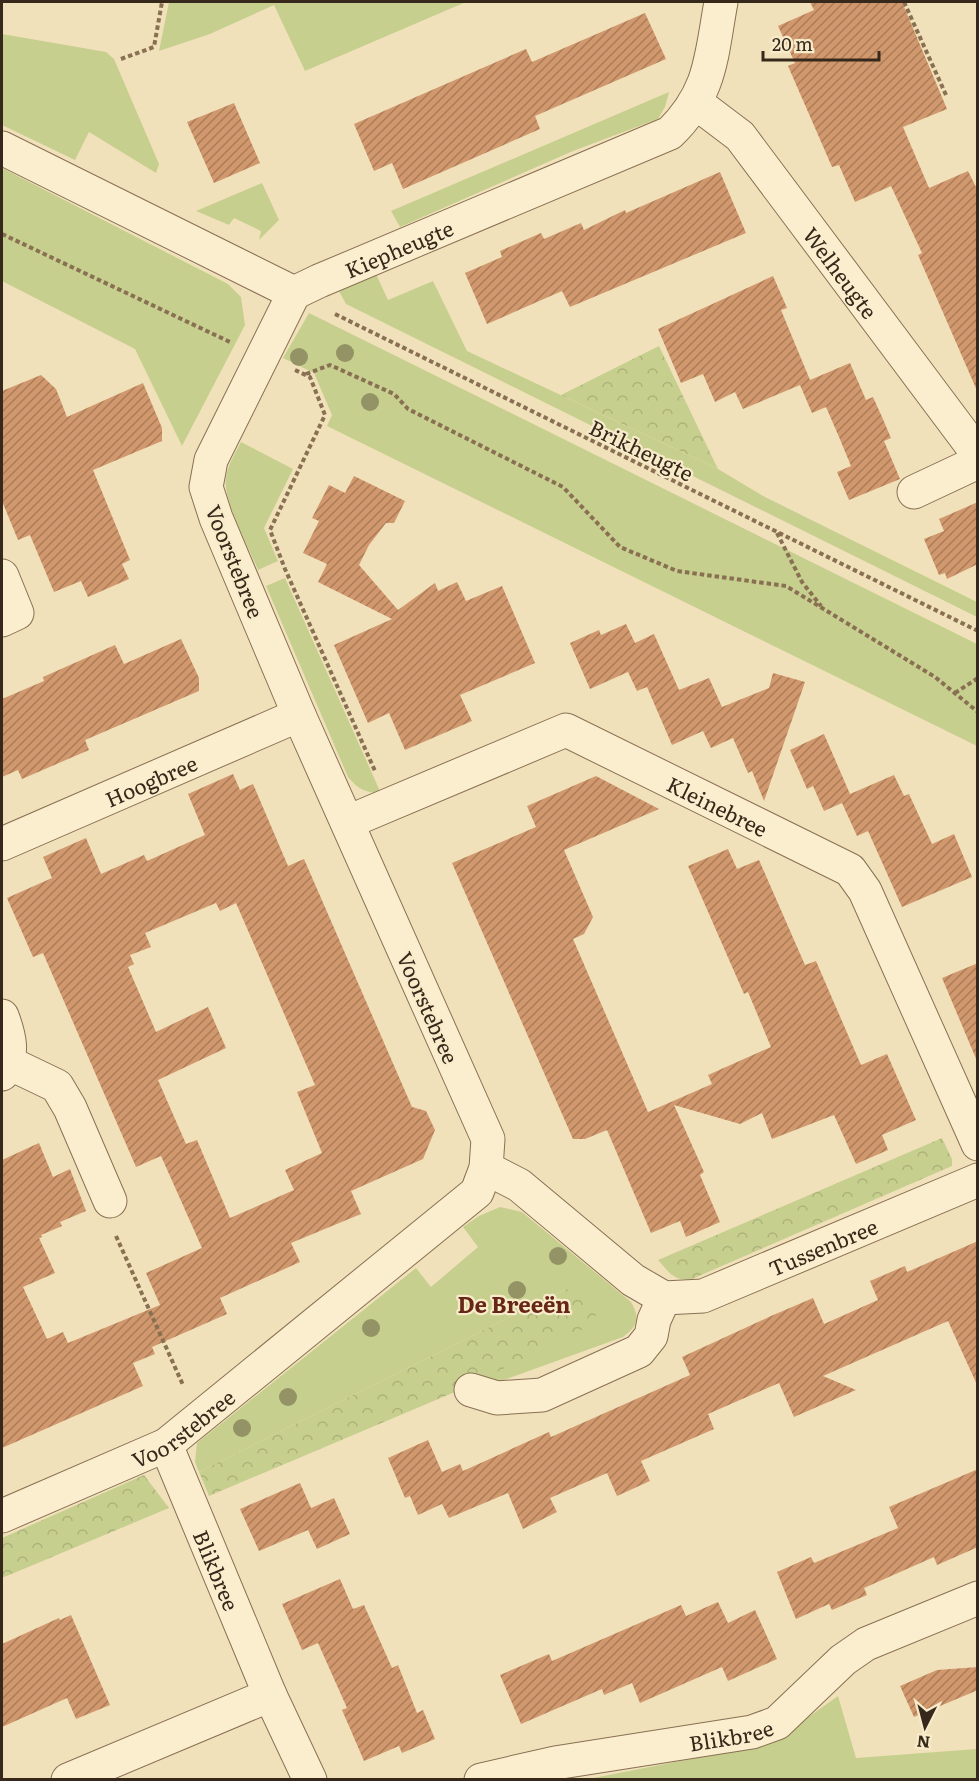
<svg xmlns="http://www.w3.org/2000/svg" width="979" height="1781" font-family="Literata,serif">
<defs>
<pattern id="forest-crowns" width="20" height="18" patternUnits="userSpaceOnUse" patternTransform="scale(1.5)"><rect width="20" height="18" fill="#c7cf8e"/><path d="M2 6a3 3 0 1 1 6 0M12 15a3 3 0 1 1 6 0" fill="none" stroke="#acb27a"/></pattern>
<pattern id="building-hatch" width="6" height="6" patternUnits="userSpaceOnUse" patternTransform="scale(1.5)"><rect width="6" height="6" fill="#d2986d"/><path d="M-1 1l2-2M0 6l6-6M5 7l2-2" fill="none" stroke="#ab7c59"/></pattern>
</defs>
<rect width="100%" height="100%" fill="#f1e1ba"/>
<path fill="#c7cf8e" d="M169 2H466L305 71 274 5 210 34 159 51Z
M2 34 106 52 114 59 159 164 156 173 89 132 75 160 2 125Z
M669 92 665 107 658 119 573 151 400 227 391 211Z
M2 168 228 284 241 297 245 325 182 446 135 349 2 281Z
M262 183 279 220 259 240 261 231 234 218 229 225 196 211Z
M376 274 388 300 433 281 467 351 718 469 765 497 977 602V617L346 304 339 291Z
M309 313 977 644V746L327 426 332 415 314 373 283 358Z
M241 442 293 469 264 528 278 561 258 570C249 547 222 500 226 477 228 465 235 453 241 442Z
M285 578 379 789V793C365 793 357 788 348 777L266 586Z
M500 1207 522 1212 631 1302C640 1317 638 1326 623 1337L501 1381 462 1389 566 1289 199 1472 195 1462 197 1443 416 1268 431 1287 478 1247 463 1227 479 1216Z
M838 1696 856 1758 977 1749V1779L583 1780 752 1747 786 1733Z"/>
<path fill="url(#forest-crowns)" d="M659 346 718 469 561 395Z
M942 1138 952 1159V1166L692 1279C673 1281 670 1273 658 1260Z
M566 1289 587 1297 598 1312 588 1327 462 1389 209 1496 199 1472Z
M144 1475 169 1508 2 1578V1538Z"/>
<path fill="url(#building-hatch)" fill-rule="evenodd" d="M810 2H902L947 109 903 127 929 188 968 171 978 191V393L918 255 922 253 891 186 855 202 839 165 832 167 788 66 795 63 778 26 814 10Z
M645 13 666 59 535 116 540 129 403 189 392 163 374 171 354 124 526 49 532 62Z
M234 103 260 163 214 183 187 122Z
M720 172 746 233 570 307 562 291 487 324 465 273 502 257 500 251 541 233 544 239 581 223 584 230 625 210 626 213Z
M773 276 787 308 781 310 810 380 850 363 866 400 873 397 882 417 891 438 884 441 900 479 849 500 837 472 851 466 839 437 826 407 812 413 800 385 743 409 735 392 715 402 703 374 681 383 658 329Z
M41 375 56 389 67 417 143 383 162 428V441L93 470 130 560 122 564 129 579 88 597 81 581 54 592 30 535 18 540 2 501V391Z
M354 476 405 501 394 523H386L369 545 359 565 398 610 435 583 438 591 457 582 466 601 502 586 535 663 460 695 472 721 405 750 389 713 368 723 334 645 392 619 318 582 327 564 303 553 319 521 312 518 329 485 345 493Z
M978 502V564L947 579 945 573 939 575 924 539 944 531 939 519Z
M626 624 635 643 654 634 679 690 709 678 722 707 769 688 773 673 805 682 764 801 752 771 748 773 733 738 711 748 703 731 672 745 647 687 637 691 628 672 590 689 570 643 599 630 601 635Z
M181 639 199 678V691L85 740 89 750 22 779 18 770 2 777V699L44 681 43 677 115 645 124 664Z
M824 734 850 794 894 775 904 796 909 794 932 844 954 834 972 877 902 907 868 831 857 836 842 803 824 811 813 786 807 789 790 750Z
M233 774 240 790 253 784 288 866 304 859 412 1107 426 1111 435 1130 423 1159 351 1191 361 1214 291 1243 300 1262 220 1298 227 1314 152 1347 155 1354 133 1363 143 1386 2 1448V1160L39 1143 53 1177 70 1169 86 1211 60 1222 62 1226 41 1235 42 1237 39 1238 55 1273 23 1287 47 1339 63 1332 68 1343 160 1305 146 1273 202 1248 161 1156 136 1167 43 953 33 957 7 898 52 878 43 857 86 838 101 874 144 855 147 861 205 835 188 794ZM216 903 220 911 236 903 315 1085 297 1092 322 1153 285 1170 294 1190 230 1218 197 1140 186 1144 158 1080 226 1048 208 1007 156 1032 128 967 134 964 130 955 151 947 145 933Z
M596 776 659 809 564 850 593 917 584 934 573 939 648 1112 712 1084 708 1075 771 1047 748 992 744 994 688 866 728 849 737 869 759 860 805 965 816 961 861 1065 887 1054 916 1120 882 1135 888 1150 856 1164 834 1115 772 1139 762 1113 740 1124 674 1105 704 1172 700 1175 720 1222 686 1237 680 1221 651 1233 607 1130 585 1139H573L452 863 536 827 527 806Z
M978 963V1061H977L942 978Z
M978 1241V1387L948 1321 823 1376 856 1390 794 1417 779 1383 708 1414 714 1429 641 1461 650 1481 617 1496 607 1473 550 1498 557 1512 523 1529 508 1493 449 1518 442 1504 418 1515 410 1496 405 1498 388 1458 428 1440 442 1472 460 1464 463 1471 549 1432 551 1437 690 1375 682 1357 771 1316 813 1298 824 1324 878 1300 870 1281 905 1266 907 1272Z
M978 1469V1547L937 1565 934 1557 864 1588 867 1595 832 1610 829 1604 796 1619 777 1572 811 1557 814 1563 898 1528 889 1507Z
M300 1483 311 1508 334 1498 350 1534 317 1549 308 1530 259 1551 240 1509Z
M340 1579 353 1609 364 1605 392 1668 398 1665 417 1713 423 1710 435 1739 402 1753 399 1746 364 1761 342 1710 347 1708 318 1643 302 1650 282 1604Z
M718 1602 728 1623 755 1610 777 1659 728 1681 722 1667 640 1703 632 1683 604 1695 602 1689 521 1724 500 1675 549 1654 552 1661 681 1605 686 1616Z
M71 1615 110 1705 76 1719 67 1698 2 1727V1644L59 1618 60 1620Z
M978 1667V1690L914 1717 900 1686 937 1670Z"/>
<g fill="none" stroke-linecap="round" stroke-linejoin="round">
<defs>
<g id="street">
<path id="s1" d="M695 102 740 136 978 454"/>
<path d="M2 148 294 293"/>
<path id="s2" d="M294 293 319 281 670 133C712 92 711 56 721 2"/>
<path d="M914 492 978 462"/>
<path d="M2 576 17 613 2 620"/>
<path id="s3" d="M348 822 566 730 850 870 865 891 978 1144"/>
<path id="s4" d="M2 844 299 715"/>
<path d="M2 1016C10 1037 14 1054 2 1074"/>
<path d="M9 1063 57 1086 70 1108 110 1201"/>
<path id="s5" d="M486 1168 519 1185 633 1280 664 1298 703 1296 978 1180"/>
<path d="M471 1390 497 1398 542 1395 639 1351 651 1336 654 1320 664 1298"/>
<path id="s6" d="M166 1445 270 1695 310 1780"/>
<path id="s7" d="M2 1516 166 1445 477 1192 486 1168 488 1139 299 715 216 518 206 487 211 460 294 293"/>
<path d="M68 1780 270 1695"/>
<path id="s8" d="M481 1780 555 1763 752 1732 777 1723 843 1660 866 1644 978 1598"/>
</g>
</defs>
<use href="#street" stroke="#897053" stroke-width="35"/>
<path stroke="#897053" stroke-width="4" stroke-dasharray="4.5 3" stroke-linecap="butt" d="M904 2 946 95
M121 59 154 47 162 2
M2 234 230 342
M335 314 978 631
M295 370 310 377 325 415 270 530 285 569 375 771
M306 374 330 365 394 394 408 409 563 487 620 547 677 571 786 586 935 677 978 712
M777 533 802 582 821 606
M955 693 978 678
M116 1236 183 1385"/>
<use href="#street" stroke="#fbeece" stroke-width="33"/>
</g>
<g fill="#939365">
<circle cx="345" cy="353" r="9"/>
<circle cx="299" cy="357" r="9"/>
<circle cx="370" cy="402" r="9"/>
<circle cx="558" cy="1256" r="9"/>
<circle cx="517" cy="1290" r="9"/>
<circle cx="371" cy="1328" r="9"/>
<circle cx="288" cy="1397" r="9"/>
<circle cx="242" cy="1428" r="9"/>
</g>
<g text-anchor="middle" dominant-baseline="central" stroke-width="4.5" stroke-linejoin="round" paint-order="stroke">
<g font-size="21" fill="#36281a" stroke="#f8ebca">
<text stroke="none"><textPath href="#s2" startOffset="114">Kiepheugte</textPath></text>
<text stroke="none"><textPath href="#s1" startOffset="226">Welheugte</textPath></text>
<text transform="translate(642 449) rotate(26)">Brikheugte</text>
<text transform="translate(236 561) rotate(68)">Voorstebree</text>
<text stroke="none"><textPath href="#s4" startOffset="162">Hoogbree</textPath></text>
<text stroke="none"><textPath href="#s3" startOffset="406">Kleinebree</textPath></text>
<text transform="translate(429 1007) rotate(66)">Voorstebree</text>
<text stroke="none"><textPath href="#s5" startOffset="390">Tussenbree</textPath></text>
<text stroke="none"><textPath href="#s7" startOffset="202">Voorstebree</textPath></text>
<text stroke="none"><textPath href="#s6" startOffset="135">Blikbree</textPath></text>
<text stroke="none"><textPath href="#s8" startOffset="254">Blikbree</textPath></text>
</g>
<g font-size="22" font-weight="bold" fill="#662716" stroke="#f8ebca">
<text x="514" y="1303">De Breeën</text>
</g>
</g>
<rect width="979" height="1781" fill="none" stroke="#36281a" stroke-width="6"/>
<g transform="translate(925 1727) rotate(186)" stroke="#f8ebca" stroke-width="4.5" paint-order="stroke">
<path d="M0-4.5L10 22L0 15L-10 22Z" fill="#36281a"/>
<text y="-9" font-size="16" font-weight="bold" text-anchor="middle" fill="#36281a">N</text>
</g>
<path d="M763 51v9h116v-9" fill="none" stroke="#36281a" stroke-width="3"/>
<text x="772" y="51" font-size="18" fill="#36281a" stroke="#f8ebca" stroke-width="4.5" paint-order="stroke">20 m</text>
</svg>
